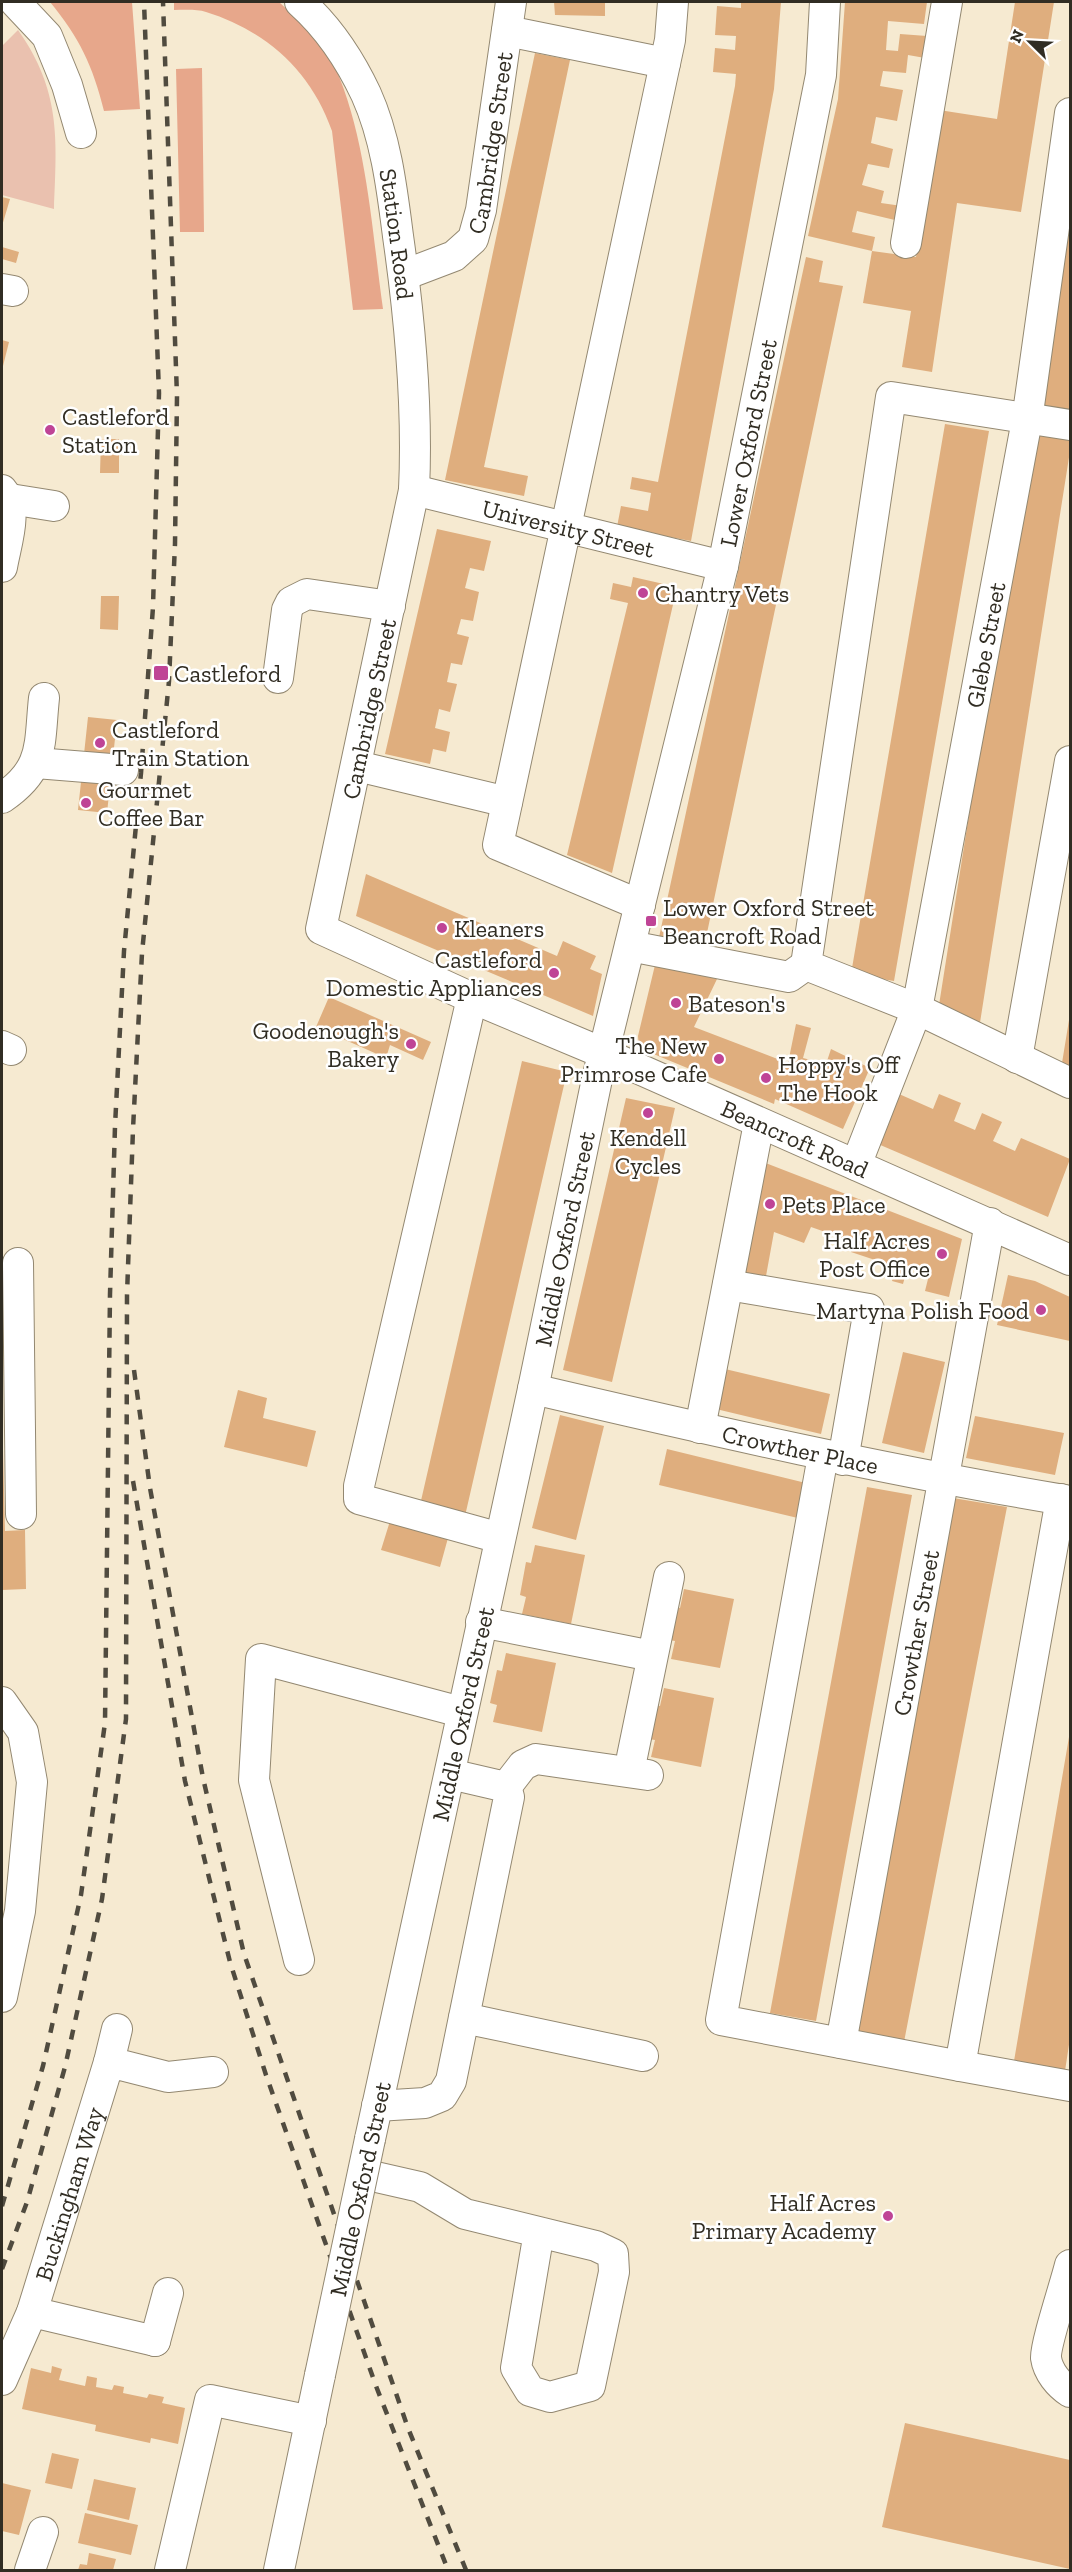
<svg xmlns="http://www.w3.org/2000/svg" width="1072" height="2572" font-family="'Zilla Slab',serif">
<rect width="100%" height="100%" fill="#f6ead1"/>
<path fill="#eac1af" d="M18 30C61 91 57 138 54 209L2 195V46Z"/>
<path fill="#e7a78b" d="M50 2H132L140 109 104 111C93 66 79 37 50 2Z
M174 2H279C299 20 323 41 335 67 367 139 372 232 383 309L353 310 332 131C311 71 267 31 206 12 197 9 184 10 174 10Z
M202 68 204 232H180L176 69Z"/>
<path fill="#dfae7e" d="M554 2H605V16L555 15Z
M741 2H781L774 89 691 541 617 527 621 506 648 511 651 493 630 489 632 477 658 482 735 86 736 74 713 72 715 48 735 50 736 36 715 35 717 6 741 8Z
M845 2H927L924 24 888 21 886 50 898 51 900 34 927 36 925 58 908 55 906 73 883 71 880 86 903 90 897 121 876 117 871 143 893 149 889 168 868 164 862 185 884 191 881 203 902 206 899 221 857 211 852 232 875 237 872 251 808 236 838 99Z
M1015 2H1054L1021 212 957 203 932 372 902 367 911 311 863 303 872 251 916 257 939 110 997 119Z
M535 53 570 60 484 467 528 476 524 496 445 480Z
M2 197 10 199 2 226Z
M1070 206V419L1036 413Z
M2 247 19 252 16 263 2 259Z
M806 257 823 261 819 282 843 286 703 952 658 942Z
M2 340 9 342 2 370Z
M945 424 989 431 894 981 851 974Z
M1030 428 1070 434V451L979 1029 939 1005Z
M101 439H119V473H100Z
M437 529 491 541 484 571 470 568 465 588 479 592 473 621 461 619 457 634 469 637 462 665 451 663 447 682 457 684 450 712 439 709 435 728 450 732 446 752 433 749 430 764 385 754Z
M633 577 677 587 612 873 567 855 628 603 610 599 613 583 631 587Z
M101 596H119L118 630 100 629Z
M88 717 117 720 107 813 78 810Z
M366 874 557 956 563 941 596 956 590 969 602 974 593 1016 356 916Z
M655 965 717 979 694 1027 788 1063 796 1024 811 1028 803 1058 826 1064 831 1049 870 1068 843 1129 775 1099 774 1104 639 1048 638 1036Z
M329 997 431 1042 423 1060 390 1045 386 1058 316 1027Z
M1069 1020H1070V1069L1062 1063Z
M522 1061 567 1072 465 1516 420 1505Z
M899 1094 933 1109 939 1094 961 1103 954 1121 975 1130 982 1113 1002 1122 993 1141 1015 1151 1021 1138 1070 1159 1048 1217 878 1144Z
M626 1098 675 1108 612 1382 563 1370Z
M763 1162 962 1239 949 1297 925 1291 930 1271 908 1266 903 1284 892 1281 896 1267 851 1252 854 1242 811 1227 804 1243 774 1232 766 1276 740 1272Z
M1008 1275 1035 1281 1070 1297V1341L997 1325Z
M903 1352 945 1362 924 1453 882 1443Z
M725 1369 830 1394 821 1434 716 1409Z
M238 1390 267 1398 263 1418 316 1431 307 1467 224 1447Z
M2 1408 5 1531 25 1530 26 1589 2 1590Z
M560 1415 604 1426 576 1540 532 1528Z
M975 1416 1064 1433 1055 1475 966 1458Z
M667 1449 810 1484 802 1519 659 1485Z
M867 1487 912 1495 816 2021 770 2013Z
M953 1498 1007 1507 904 2042 852 2031Z
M390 1521 448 1538 440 1567 381 1550Z
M535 1545 585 1555 571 1624 522 1614 526 1597 520 1595 526 1562 531 1563Z
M684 1589 734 1599 720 1668 671 1659 675 1641 669 1640 675 1607 680 1608Z
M506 1653 556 1663 542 1732 493 1722 497 1705 490 1703 497 1670 502 1671Z
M664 1688 714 1698 701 1767 651 1757 655 1740 649 1739 655 1705 660 1706Z
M1069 1737 1070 2038 1065 2071 1014 2061Z
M52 2366 62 2369 59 2380 85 2386 87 2376 97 2378 96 2387 112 2390 114 2385 124 2387 123 2393 147 2398 149 2394 164 2397 162 2403 185 2408 178 2444 151 2438 150 2443 95 2431 96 2425 22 2409 31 2368 51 2373Z
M905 2423 1070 2460V2569L882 2527Z
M52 2453 79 2459 72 2489 45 2483Z
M94 2479 136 2488 129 2520 87 2510Z
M2 2483 31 2490 19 2535 2 2531Z
M85 2513 138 2525 131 2555 78 2543Z
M89 2553 116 2559 113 2570H78L80 2564 87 2565Z"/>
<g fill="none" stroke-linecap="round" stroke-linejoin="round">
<defs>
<g id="minor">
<path d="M15 2 47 36 67 85 81 133"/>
<path id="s1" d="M300 2C328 27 350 60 366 94 386 138 392 189 398 236 410 320 418 405 414 490L321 929 472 998 603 1053 1070 1260"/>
<path d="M507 31 665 63"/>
<path d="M906 243 947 2"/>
<path id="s2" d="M404 275 454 256 473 239 481 210 511 2"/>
<path d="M2 289 13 291"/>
<path d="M1070 425 891 397 806 965 917 1009 1070 1083"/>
<path d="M2 490C19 509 6 543 2 567"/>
<path id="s3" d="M414 490 723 566"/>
<path d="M10 499 54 506"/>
<path d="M278 678 287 610 291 602 307 594 390 606"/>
<path d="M36 763 123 770"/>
<path d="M357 766 507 802"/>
<path d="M2 798C45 769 39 745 44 698"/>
<path d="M640 905 498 845 670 40 673 2"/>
<path d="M630 946 789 977 806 965"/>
<path d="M472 998 359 1486V1499L500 1538"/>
<path d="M2 1046 11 1050"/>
<path d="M1017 1058 1070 761"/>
<path id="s4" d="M856 1165 917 1009 1027 420 1070 113"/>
<path d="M18 1263 21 1514"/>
<path d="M728 1285 869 1309 843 1460"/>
<path id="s5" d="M533 1389C712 1431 889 1471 1070 1501"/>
<path d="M700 1428 759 1123"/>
<path d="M823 1456 721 2020 960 2066 1061 1499"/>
<path d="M481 1622 652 1656"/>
<path d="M2 1702 23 1732 32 1782 20 1911 2 1997"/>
<path d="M632 1757 669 1577"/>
<path d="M506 1787 523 1765 536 1759 648 1775"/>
<path d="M299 1960 254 1780 261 1659 461 1712"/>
<path d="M464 2018 643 2056"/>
<path id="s6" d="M841 2043 990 1223"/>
<path d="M109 2062 117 2029"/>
<path d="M960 2066 1070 2086"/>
<path d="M377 2106 425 2103 442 2096 451 2081 509 1797 506 1787 450 1774"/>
<path id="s7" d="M370 2139 533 1389 597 1079 723 566 821 75 825 2"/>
<path d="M363 2174 420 2187 465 2214 596 2246 613 2254 614 2272 590 2386 550 2397 530 2391 516 2368 539 2232"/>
<path d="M1070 2265C1066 2282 1045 2345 1046 2358 1048 2372 1059 2385 1070 2392"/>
<path d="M32 2312 155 2341"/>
<path d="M155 2341 168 2293"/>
<path id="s8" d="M2 2380 32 2312 109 2062 168 2077 213 2072"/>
<path d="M30 2570 43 2532"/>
<path d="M170 2570 210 2400 311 2421"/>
<path d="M279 2570 320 2375"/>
</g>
</defs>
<use href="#minor" stroke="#938871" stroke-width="32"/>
<use href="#minor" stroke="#fff" stroke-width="30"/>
<path stroke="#504b3f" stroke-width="4.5" stroke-dasharray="10 10" stroke-linecap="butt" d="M134 1370 150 1488 203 1778 244 1954 408 2428 466 2570
M133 1481 185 1781 230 1962 266 2075 376 2386 448 2570
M2 2206 43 2066 81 1895 105 1723 110 1294 115 1126 124 951 141 773 153 607 159 393 144 2
M2 2269 27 2202 65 2067 102 1899 126 1719 127 1295 133 1129 142 953 169 681 175 544 177 396 163 2"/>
<defs>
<path id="minor-bridge" d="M320 2375 370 2139"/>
</defs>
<use href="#minor-bridge" stroke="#938871" stroke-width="32" stroke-linecap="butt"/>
<use href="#minor-bridge" stroke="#fff" stroke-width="30"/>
</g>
<g fill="#bf4496" stroke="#fff" stroke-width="2">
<circle cx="50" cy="430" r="6"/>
<circle cx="643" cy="593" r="6"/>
<rect x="153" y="665" width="16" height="16" rx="3"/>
<circle cx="100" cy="743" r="6"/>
<circle cx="86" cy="803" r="6"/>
<rect x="645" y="915" width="12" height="12" rx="3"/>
<circle cx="442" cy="928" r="6"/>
<circle cx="554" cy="973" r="6"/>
<circle cx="676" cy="1003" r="6"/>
<circle cx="411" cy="1044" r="6"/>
<circle cx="719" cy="1059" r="6"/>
<circle cx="766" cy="1078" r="6"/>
<circle cx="648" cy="1113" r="6"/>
<circle cx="770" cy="1204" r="6"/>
<circle cx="942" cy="1254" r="6"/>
<circle cx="1041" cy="1310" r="6"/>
<circle cx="888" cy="2216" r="6"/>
</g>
<g text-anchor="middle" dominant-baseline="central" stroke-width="5" stroke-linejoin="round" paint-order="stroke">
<g font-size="24" fill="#312d23" stroke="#fff">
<text stroke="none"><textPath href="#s2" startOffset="177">Cambridge Street</textPath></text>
<text stroke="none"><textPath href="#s1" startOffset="258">Station Road</textPath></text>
<text stroke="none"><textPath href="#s7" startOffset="1738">Lower Oxford Street</textPath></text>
<text stroke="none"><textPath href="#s3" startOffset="159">University Street</textPath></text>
<text stroke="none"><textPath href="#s4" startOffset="538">Glebe Street</textPath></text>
<text transform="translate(369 709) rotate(-78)">Cambridge Street</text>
<text stroke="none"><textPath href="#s1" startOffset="1482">Beancroft Road</textPath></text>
<text stroke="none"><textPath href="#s7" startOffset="921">Middle Oxford Street</textPath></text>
<text stroke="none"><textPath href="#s5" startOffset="274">Crowther Place</textPath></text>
<text stroke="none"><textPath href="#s6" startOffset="417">Crowther Street</textPath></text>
<text stroke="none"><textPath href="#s7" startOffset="435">Middle Oxford Street</textPath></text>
<text transform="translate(360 2189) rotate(-78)">Middle Oxford Street</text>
<text stroke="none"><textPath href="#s8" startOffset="198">Buckingham Way</textPath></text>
</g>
<g font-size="24" fill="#312d23" stroke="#fff" text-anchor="start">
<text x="62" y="416">Castleford<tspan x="62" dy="28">Station</tspan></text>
<text x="655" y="593">Chantry Vets</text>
<text x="174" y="673">Castleford</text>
<text x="112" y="729">Castleford<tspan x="112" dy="28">Train Station</tspan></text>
<text x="98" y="789">Gourmet<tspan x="98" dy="28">Coffee Bar</tspan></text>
<text x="663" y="907">Lower Oxford Street<tspan x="663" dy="28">Beancroft Road</tspan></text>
<text x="454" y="928">Kleaners</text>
<text x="542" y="959" text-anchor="end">Castleford<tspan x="542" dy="28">Domestic Appliances</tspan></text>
<text x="688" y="1003">Bateson's</text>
<text x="399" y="1030" text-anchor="end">Goodenough's<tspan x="399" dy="28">Bakery</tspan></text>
<text x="707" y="1045" text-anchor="end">The New<tspan x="707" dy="28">Primrose Cafe</tspan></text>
<text x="778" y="1064">Hoppy's Off<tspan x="778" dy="28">The Hook</tspan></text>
<text x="648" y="1137" text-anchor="middle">Kendell<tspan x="648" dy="28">Cycles</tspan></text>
<text x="782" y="1204">Pets Place</text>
<text x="930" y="1240" text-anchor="end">Half Acres<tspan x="930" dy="28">Post Office</tspan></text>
<text x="1029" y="1310" text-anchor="end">Martyna Polish Food</text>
<text x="876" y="2202" text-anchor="end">Half Acres<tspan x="876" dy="28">Primary Academy</tspan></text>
</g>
</g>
<rect width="1072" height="2572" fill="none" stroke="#312d23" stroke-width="6"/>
<g transform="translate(1030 42) rotate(294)" stroke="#ffffff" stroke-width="4.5" paint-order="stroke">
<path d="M0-4.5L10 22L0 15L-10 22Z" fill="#312d23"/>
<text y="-9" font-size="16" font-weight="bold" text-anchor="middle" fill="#312d23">N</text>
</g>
</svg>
